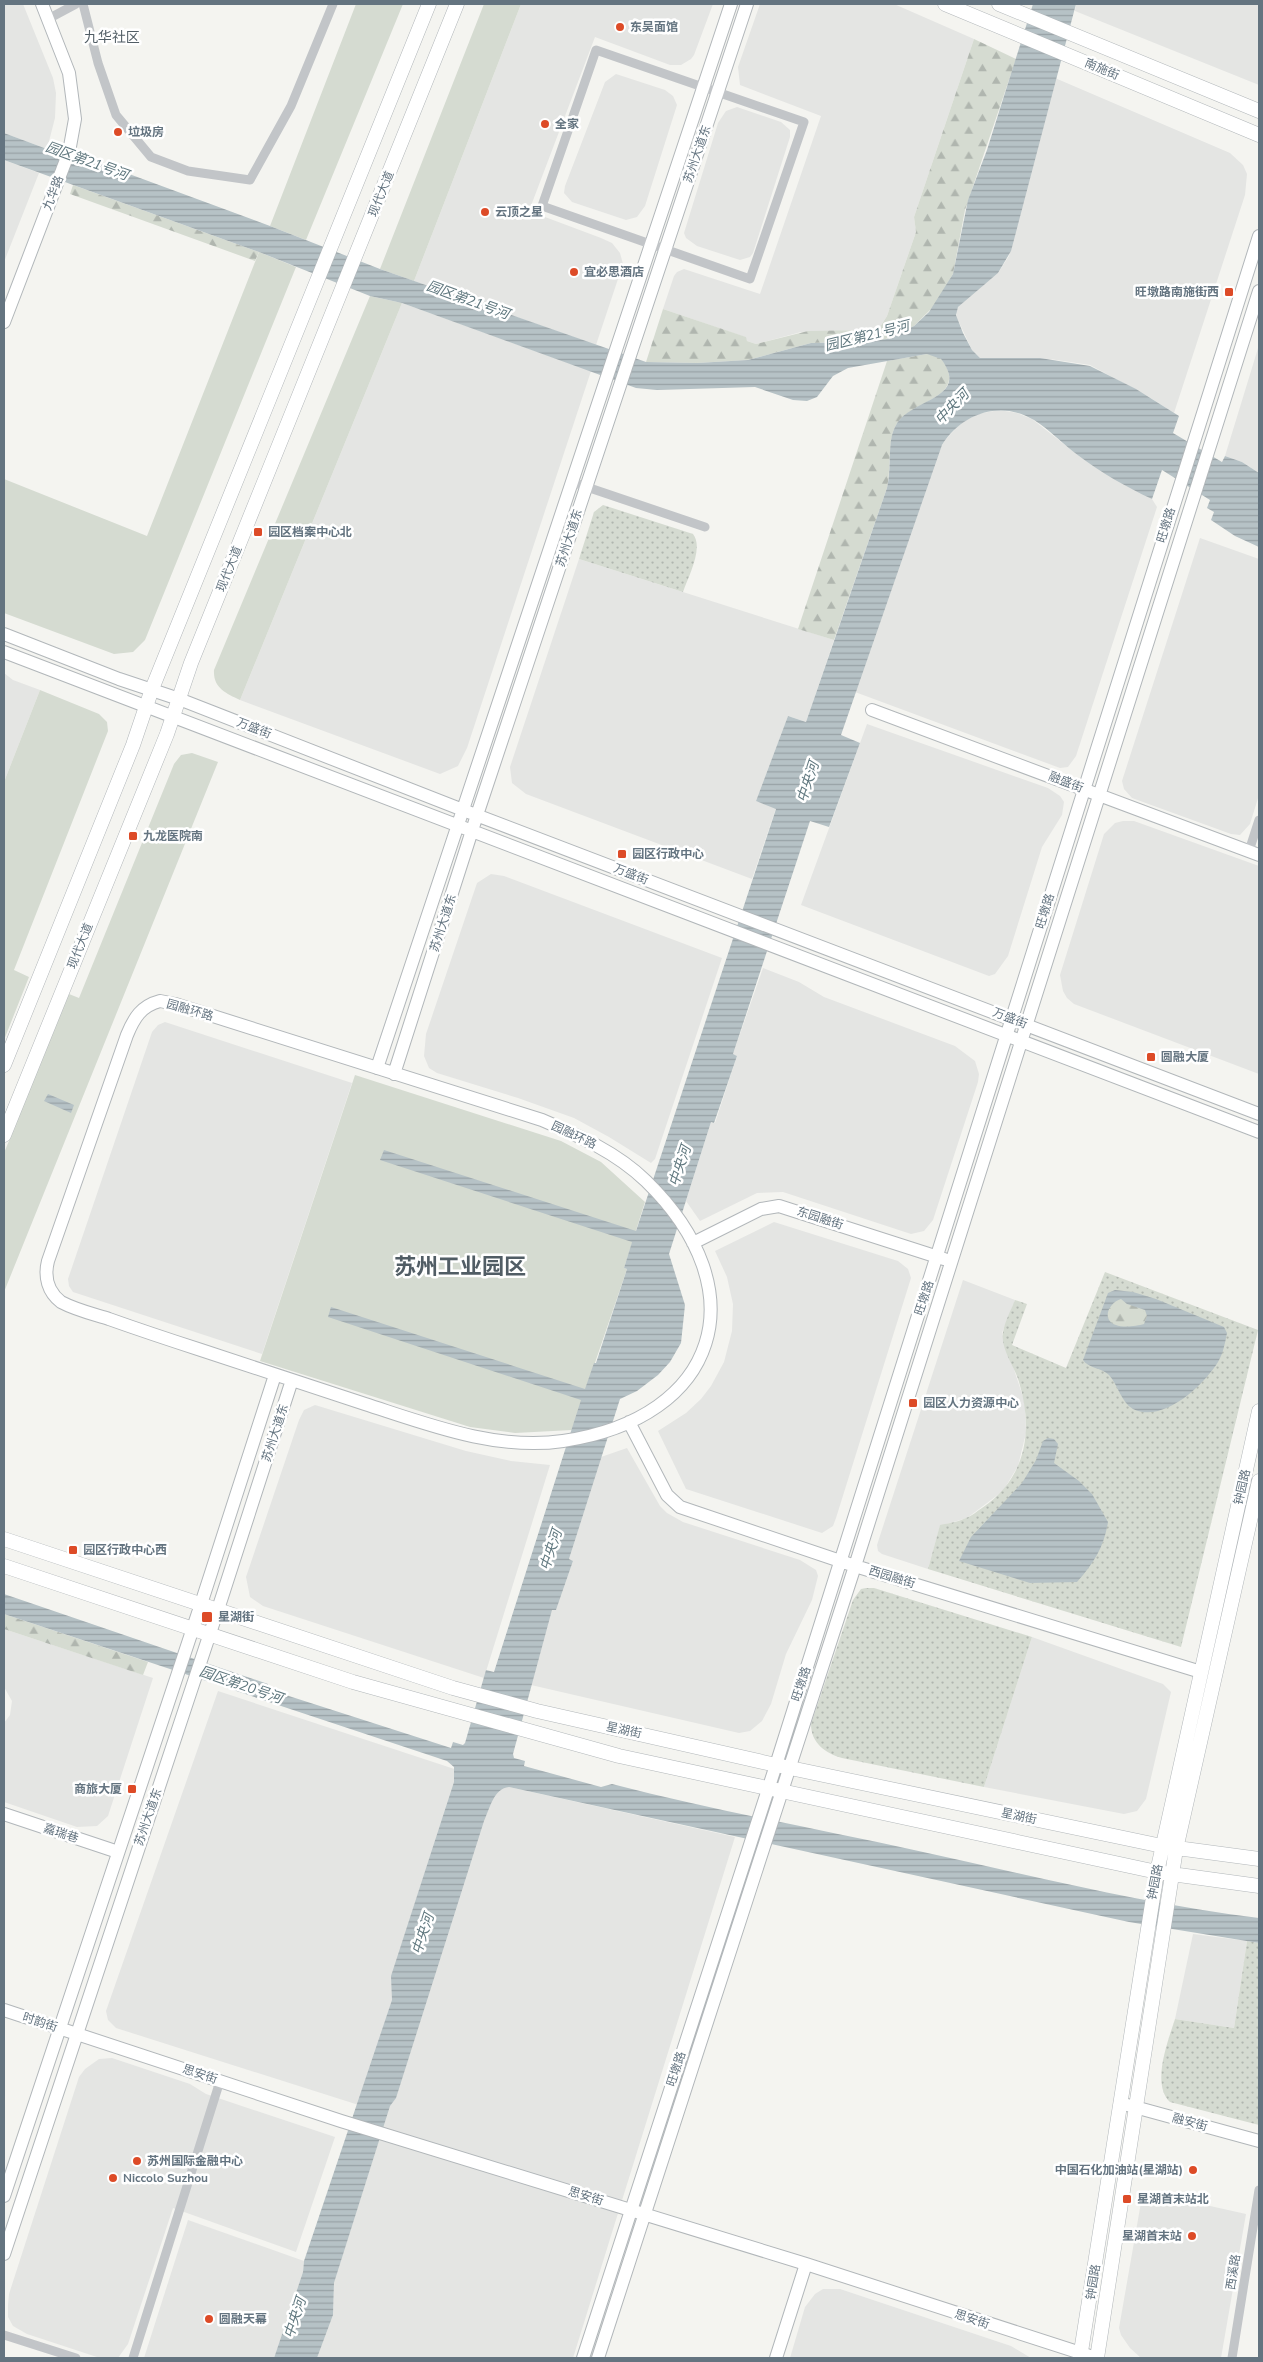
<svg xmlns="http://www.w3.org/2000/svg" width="1263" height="2362" font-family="'Nunito Sans','Noto Sans SC',sans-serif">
<defs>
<pattern id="grass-dots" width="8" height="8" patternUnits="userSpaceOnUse" patternTransform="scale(1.25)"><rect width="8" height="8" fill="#d5dbd1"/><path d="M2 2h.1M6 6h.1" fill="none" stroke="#b0b6af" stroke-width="1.8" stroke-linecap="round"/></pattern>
<pattern id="forest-firs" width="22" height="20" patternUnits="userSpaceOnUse" patternTransform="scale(1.25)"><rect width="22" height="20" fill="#d5dbd1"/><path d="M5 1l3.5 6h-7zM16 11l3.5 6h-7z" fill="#b0b6af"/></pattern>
<pattern id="water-rules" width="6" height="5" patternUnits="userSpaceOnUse" patternTransform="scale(1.25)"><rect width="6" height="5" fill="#b6c2c6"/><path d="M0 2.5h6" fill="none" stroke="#98a2a6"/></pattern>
</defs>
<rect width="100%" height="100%" fill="#f4f4f0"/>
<path fill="#e4e5e3" d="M4 4H23L53 78 56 93 55 118 47 149 4 133Z
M521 4H713L694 55 691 59 681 65H670L595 37 529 211 601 238 612 243 620 253 623 264 596 345 414 281Z
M760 4H894L974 39 914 217 916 232 887 316 880 327 873 330 801 332 756 344 747 341 745 337 663 309 674 276 677 272 684 269 760 294 821 116 740 85 738 67Z
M1076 4H1259V85L1075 11Z
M616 74 665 90 673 96 677 105 645 206 637 217 626 220 572 202 564 193 565 186 605 82Z
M1055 78 1230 153 1243 165 1247 174 1245 195 1174 413 1149 397 1090 365 1050 359 980 358 972 350 957 318 956 311 960 304 998 273 1009 256Z
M737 107 781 122 790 130V137L753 253 750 257 740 260 697 246 686 238 684 233 718 123 726 111Z
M4 160 39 173 4 262Z
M402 303 591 371 467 748 458 766 440 774 240 700Z
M1259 345V473L1242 462 1225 456Z
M999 410 1017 413 1032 419 1079 456 1113 478 1152 499 1157 507 1076 756 1068 767 1060 768 855 692 938 452 945 440 961 423 978 414Z
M1200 538 1259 559V795L1250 824 1240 835 1231 834 1132 798 1124 789 1122 781Z
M579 559 834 640 806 722 788 716 756 801 776 808 752 879 526 794 512 783 510 767Z
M4 673 13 680 40 690 4 782Z
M867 724 1048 788 1060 796 1064 802 1062 815 1042 847 1008 956 995 974 989 976 801 905Z
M1123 821H1134L1259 866V1074L1074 1004 1067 998 1063 991 1060 975 1104 834 1115 823Z
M491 874 504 876 722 958 655 1159 651 1163 609 1137 574 1118 518 1098 437 1073 429 1068 424 1056 426 1034 477 883Z
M763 968 799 982 824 997 955 1046 975 1061 979 1074 978 1082 933 1220 924 1231 911 1234 783 1192 757 1193 700 1221 686 1201 711 1122 715 1123 737 1056 733 1054Z
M165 1022 352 1083 262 1354 73 1292 69 1286 68 1279 152 1032 158 1025Z
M774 1222 898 1261 908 1269 911 1278 836 1518 833 1526 822 1533 686 1489 658 1431 686 1413 701 1399 711 1386 724 1362 732 1331 733 1304 727 1277 715 1251Z
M963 1280 1015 1300 1002 1333 1025 1403 1026 1433 1018 1466 1003 1491 967 1518 940 1526 928 1569 882 1554 878 1551 877 1545Z
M315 1405 466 1451 511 1461 550 1465 484 1678 263 1606 250 1597 246 1577 299 1420 304 1410Z
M627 1448 660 1506 667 1513 683 1522 800 1560 816 1570 818 1576 812 1600 786 1654 771 1704 762 1721 750 1731 739 1733 531 1685 552 1609 556 1610 573 1561 569 1559 601 1457Z
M4 1629 153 1678 108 1816 97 1826 77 1827 4 1802V1723L10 1715 12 1701 4 1687Z
M1032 1637 1163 1684 1171 1692 1146 1799 1137 1811 1124 1814 984 1787Z
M218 1691 509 1787 735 1837 573 2358H317L333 2315 334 2283 387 2114 116 2028 108 2020 106 2011Z
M1193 1934 1247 1941 1234 2028 1175 2019Z
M112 2058 190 2084 206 2094 335 2137 296 2252 173 2208 128 2344 118 2358H100L27 2334 13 2326 8 2317V2305L9 2294 79 2077 85 2069 99 2059Z
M1143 2191 1246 2214 1221 2358H1141L1130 2348 1121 2335 1119 2328Z
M188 2220 304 2261 303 2272 274 2358H144Z
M823 2289H840L1011 2346 1031 2358H790L805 2307 815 2294Z"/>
<path fill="url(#grass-dots)" d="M603 505 693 534C704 548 688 577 683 592L579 559 594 512Z
M1105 1272 1258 1330 1181 1647 928 1569 940 1525C949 1523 958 1522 966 1518 972 1516 977 1511 982 1508 1026 1478 1034 1431 1019 1382 1015 1367 1000 1349 1003 1332 1005 1321 1011 1310 1015 1300L1027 1304 1012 1345 1066 1368Z
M866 1588H874L1032 1637 984 1787 842 1758C825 1753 811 1743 811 1724L853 1600 861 1589Z
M1247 1941 1259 1943V2125L1170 2102C1151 2084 1168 2041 1175 2019L1234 2028Z"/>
<path fill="url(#forest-firs)" d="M974 39 1016 59 965 210 953 274 935 305 914 326 896 336 878 341 811 343 748 360 697 363 646 362 663 309 746 337 747 341 756 344 808 331 873 330 880 327 887 316 916 232 914 217Z
M73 185 259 252 255 261 70 194Z
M927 354C936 354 942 358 946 366 963 400 907 401 895 427 888 440 891 470 887 488L834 640 798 629 887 361Z
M1122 1299 1140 1307 1147 1316 1144 1324 1117 1326 1109 1320C1105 1309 1111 1301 1122 1299Z
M4 1614 148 1662 143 1675 4 1629Z"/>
<path fill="#d5dbd1" d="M356 4H403L306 240 270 226Z
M484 4H521L414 281 380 269Z
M259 252 296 267 145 640 133 652 114 654 4 613V479L147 536Z
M370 296 402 303 240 700C226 693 213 688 214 670Z
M40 690 99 714 107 722 108 731 14 970 29 977 4 1040V782Z
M192 753 218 762 4 1292V1153L69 994 79 998 174 764 181 755Z
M355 1075 561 1141 601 1162 645 1202 624 1268 627 1269 572 1430 515 1433 470 1427 260 1361Z"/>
<path fill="url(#water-rules)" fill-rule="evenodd" d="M1033 4H1076L1011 251 998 273 958 307 956 315 963 333 972 350 980 358H1040L1090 366 1136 389 1179 416 1173 433 1222 462 1225 456 1242 462 1259 473V547L1235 536 1211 520 1214 512 1207 508 1210 500 1162 470 1152 499C1126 487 1102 473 1079 456 1064 445 1050 430 1034 420 1001 400 962 413 942 445L841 735 860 743 829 827 810 821 733 1054 737 1056 714 1123 711 1122 669 1254 685 1305 681 1343 670 1362 658 1375 637 1391 620 1399 569 1559 573 1561 556 1610H552L513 1754 514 1758 525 1761 524 1766 601 1787 612 1784C712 1810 813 1828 914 1850 1029 1875 1143 1904 1259 1918V1943L1129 1922 509 1787C494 1788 490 1808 484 1821L396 2098 390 2106 334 2283 333 2315 317 2358H274L303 2272 304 2261 392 2000 391 1976 454 1782V1767L447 1761 4 1614V1594L268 1684 267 1689 451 1748 453 1742 463 1745 465 1743 486 1670 494 1672 581 1400 328 1317 331 1307 585 1389 594 1363H596L627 1269 624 1268 632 1242 380 1160 384 1150 636 1231 776 809 756 801 788 716 806 722 887 488C892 469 887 442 895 427 908 398 972 400 941 359L927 354 848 368 833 376 817 397 807 401 793 400 755 387 657 390 636 388 402 303 370 296 259 252 4 160V133L47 149 83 157 270 226 380 269 646 362 697 363 748 360 811 343 860 342 887 339 914 326 929 312 953 274 968 200 987 150Z
M48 1094 74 1105 71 1113 44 1101Z
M1115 1290 1133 1292 1156 1299 1224 1327 1227 1333C1225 1343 1223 1354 1218 1362 1204 1385 1163 1424 1133 1409 1121 1402 1118 1385 1109 1375 1102 1368 1088 1368 1083 1360L1108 1293ZM1121 1299 1127 1304 1145 1310 1147 1316 1144 1324C1137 1326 1123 1328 1116 1325 1100 1319 1110 1302 1121 1299Z
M1048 1438 1054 1439 1058 1444 1054 1463 1079 1481 1092 1494 1108 1522C1104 1547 1094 1563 1077 1582L1030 1583 959 1561 971 1537 1022 1483 1036 1460 1043 1441Z"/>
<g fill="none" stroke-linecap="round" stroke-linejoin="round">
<defs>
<path id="secondary" d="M4 322 69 152 75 119 69 73 42 4
M4 634 119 679 179 699 463 810 1259 1114
M4 652 1259 1132
M872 710 1259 855
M160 1001 175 1004 542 1120C579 1136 616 1152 646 1181 759 1291 719 1418 563 1441 496 1451 427 1424 365 1404 310 1386 255 1368 201 1350 170 1340 140 1330 109 1319 93 1314 76 1310 61 1302 48 1292 44 1277 48 1261L127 1035C134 1018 141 1006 160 1001Z
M377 1068 731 4
M394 1074 477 815 747 4
M693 1243 761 1209 779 1206 944 1259
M629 1422 667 1495 680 1507 855 1566 1201 1672
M4 1814 118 1852
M4 2010 341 2121 806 2264 1096 2358
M1120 2103 1259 2141
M4 2196 201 1604 275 1375
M4 2254 222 1597 292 1380
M583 2358 776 1765 1259 236
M598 2358 855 1566 1259 291
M776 2358 806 2264"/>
<path id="primary" d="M945 4 1259 135
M999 4 1259 111
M4 1065 133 745 152 689 429 4
M4 1135 167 734 191 663 457 4
M4 1539 453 1688 537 1711 776 1765 1162 1846 1259 1859
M4 1566 353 1682 619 1756 1157 1872 1259 1886
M1080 2358 1157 1872 1259 1411
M1097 2358 1176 1849 1259 1481"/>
</defs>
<use href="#secondary" stroke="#b2b7ba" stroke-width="14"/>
<use href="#primary" stroke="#b2b7ba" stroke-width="15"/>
<path stroke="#c2c5c8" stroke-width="9" d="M83 4 98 63 116 115 151 157 188 171 250 180 291 106 333 4
M48 19 76 4
M596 50 804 122 750 279 542 206Z
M572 482 705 527
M1249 851 1259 820
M4 2335 76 2358
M133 2358 220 2081
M1232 2358 1259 2190"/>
<use href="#secondary" stroke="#fff" stroke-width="12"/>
<use href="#primary" stroke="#fff" stroke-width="14"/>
</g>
<g fill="#dd4b27" stroke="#fff" stroke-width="2">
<circle cx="620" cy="27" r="5"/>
<circle cx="545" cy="124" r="5"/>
<circle cx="118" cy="132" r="5"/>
<circle cx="485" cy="212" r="5"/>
<circle cx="574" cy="272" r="5"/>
<rect x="1224" y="287" width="10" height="10" rx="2.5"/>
<rect x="253" y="527" width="10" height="10" rx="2.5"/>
<rect x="128" y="831" width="10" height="10" rx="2.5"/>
<rect x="617" y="849" width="10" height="10" rx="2.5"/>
<rect x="1146" y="1052" width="10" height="10" rx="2.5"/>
<rect x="908" y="1398" width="10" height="10" rx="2.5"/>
<rect x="68" y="1545" width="10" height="10" rx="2.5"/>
<rect x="201" y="1611" width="12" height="12" rx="2.5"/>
<rect x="127" y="1784" width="10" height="10" rx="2.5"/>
<circle cx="137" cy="2161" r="5"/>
<circle cx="1193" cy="2170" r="5"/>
<circle cx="113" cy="2178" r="5"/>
<rect x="1122" y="2194" width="10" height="10" rx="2.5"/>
<circle cx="1192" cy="2236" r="5"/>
<circle cx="209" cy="2319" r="5"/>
</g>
<g text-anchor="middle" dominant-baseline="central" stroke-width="5" stroke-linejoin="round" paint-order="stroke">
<g font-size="12" font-weight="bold" fill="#647480" stroke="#fff" text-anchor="start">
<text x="630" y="27">东吴面馆</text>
<text x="555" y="124">全家</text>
<text x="128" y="132">垃圾房</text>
<text x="495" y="212">云顶之星</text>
<text x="584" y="272">宜必思酒店</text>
<text x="1219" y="292" text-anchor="end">旺墩路南施街西</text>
<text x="268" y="532">园区档案中心北</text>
<text x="143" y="836">九龙医院南</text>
<text x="632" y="854">园区行政中心</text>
<text x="1161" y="1057">圆融大厦</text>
<text x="923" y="1403">园区人力资源中心</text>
<text x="83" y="1550">园区行政中心西</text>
<text x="218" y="1617">星湖街</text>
<text x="122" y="1789" text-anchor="end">商旅大厦</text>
<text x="147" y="2161">苏州国际金融中心</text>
<text x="1183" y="2170" text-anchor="end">中国石化加油站(星湖站)</text>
<text x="123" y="2178">Niccolo Suzhou</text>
<text x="1137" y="2199">星湖首末站北</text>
<text x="1182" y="2236" text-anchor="end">星湖首末站</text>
<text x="219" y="2319">圆融天幕</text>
</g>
<g font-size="12" fill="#647480" stroke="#fff">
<text transform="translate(1102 69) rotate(23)">南施街</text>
<text transform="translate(697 154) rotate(-71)">苏州大道东</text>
<text transform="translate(53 193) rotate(-69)">九华路</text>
<text transform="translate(381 194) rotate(-68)">现代大道</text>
<text transform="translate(1166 525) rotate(-73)">旺墩路</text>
<text transform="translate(569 538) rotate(-72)">苏州大道东</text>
<text transform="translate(229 569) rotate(-68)">现代大道</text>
<text transform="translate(254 728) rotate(21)">万盛街</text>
<text transform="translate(1066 782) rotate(21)">融盛街</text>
<text transform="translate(631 874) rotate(21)">万盛街</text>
<text transform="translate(1045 911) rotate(-73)">旺墩路</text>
<text transform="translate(443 923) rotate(-72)">苏州大道东</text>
<text transform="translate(80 946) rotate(-68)">现代大道</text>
<text transform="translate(190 1010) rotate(16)">园融环路</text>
<text transform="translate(1010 1018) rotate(21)">万盛街</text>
<text transform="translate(574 1135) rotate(25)">园融环路</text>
<text transform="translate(820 1218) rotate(18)">东园融街</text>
<text transform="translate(924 1298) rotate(-72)">旺墩路</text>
<text transform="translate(275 1433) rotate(-72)">苏州大道东</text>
<text transform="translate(1242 1487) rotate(-77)">钟园路</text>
<text transform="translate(892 1577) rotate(17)">西园融街</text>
<text transform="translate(801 1684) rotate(-72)">旺墩路</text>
<text transform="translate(624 1730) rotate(12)">星湖街</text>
<text transform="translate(1019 1816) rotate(12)">星湖街</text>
<text transform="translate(148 1817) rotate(-71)">苏州大道东</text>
<text transform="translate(61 1833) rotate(18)">嘉瑞巷</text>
<text transform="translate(1155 1882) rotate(-79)">钟园路</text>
<text transform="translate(40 2022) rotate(18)">时韵街</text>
<text transform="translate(676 2069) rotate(-72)">旺墩路</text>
<text transform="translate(200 2074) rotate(18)">思安街</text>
<text transform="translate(1190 2122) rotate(15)">融安街</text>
<text transform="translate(586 2196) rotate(17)">思安街</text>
<text transform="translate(1233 2272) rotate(-81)">西溪路</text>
<text transform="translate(1093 2282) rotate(-81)">钟园路</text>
<text transform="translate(972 2319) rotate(18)">思安街</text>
</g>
<g font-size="14" fill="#515d65" stroke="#fff">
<text x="112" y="37">九华社区</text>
</g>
<g font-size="14" font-style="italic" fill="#5f777e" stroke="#fff">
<text transform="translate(87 161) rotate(20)">园区第21号河</text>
<text transform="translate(468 300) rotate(20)">园区第21号河</text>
<text transform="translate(867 336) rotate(-14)">园区第21号河</text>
<text transform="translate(952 407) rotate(-46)">中央河</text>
<text transform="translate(808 782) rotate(-72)">中央河</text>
<text transform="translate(680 1166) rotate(-72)">中央河</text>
<text transform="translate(551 1550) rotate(-72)">中央河</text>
<text transform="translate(241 1685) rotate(19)">园区第20号河</text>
<text transform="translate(423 1934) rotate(-72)">中央河</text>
<text transform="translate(295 2318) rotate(-72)">中央河</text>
</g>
<g font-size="22" font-weight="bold" fill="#515d65" stroke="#fff">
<text x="460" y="1267">苏州工业园区</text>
</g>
</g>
<rect width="1263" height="2362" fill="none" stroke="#647480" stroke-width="10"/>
</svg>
